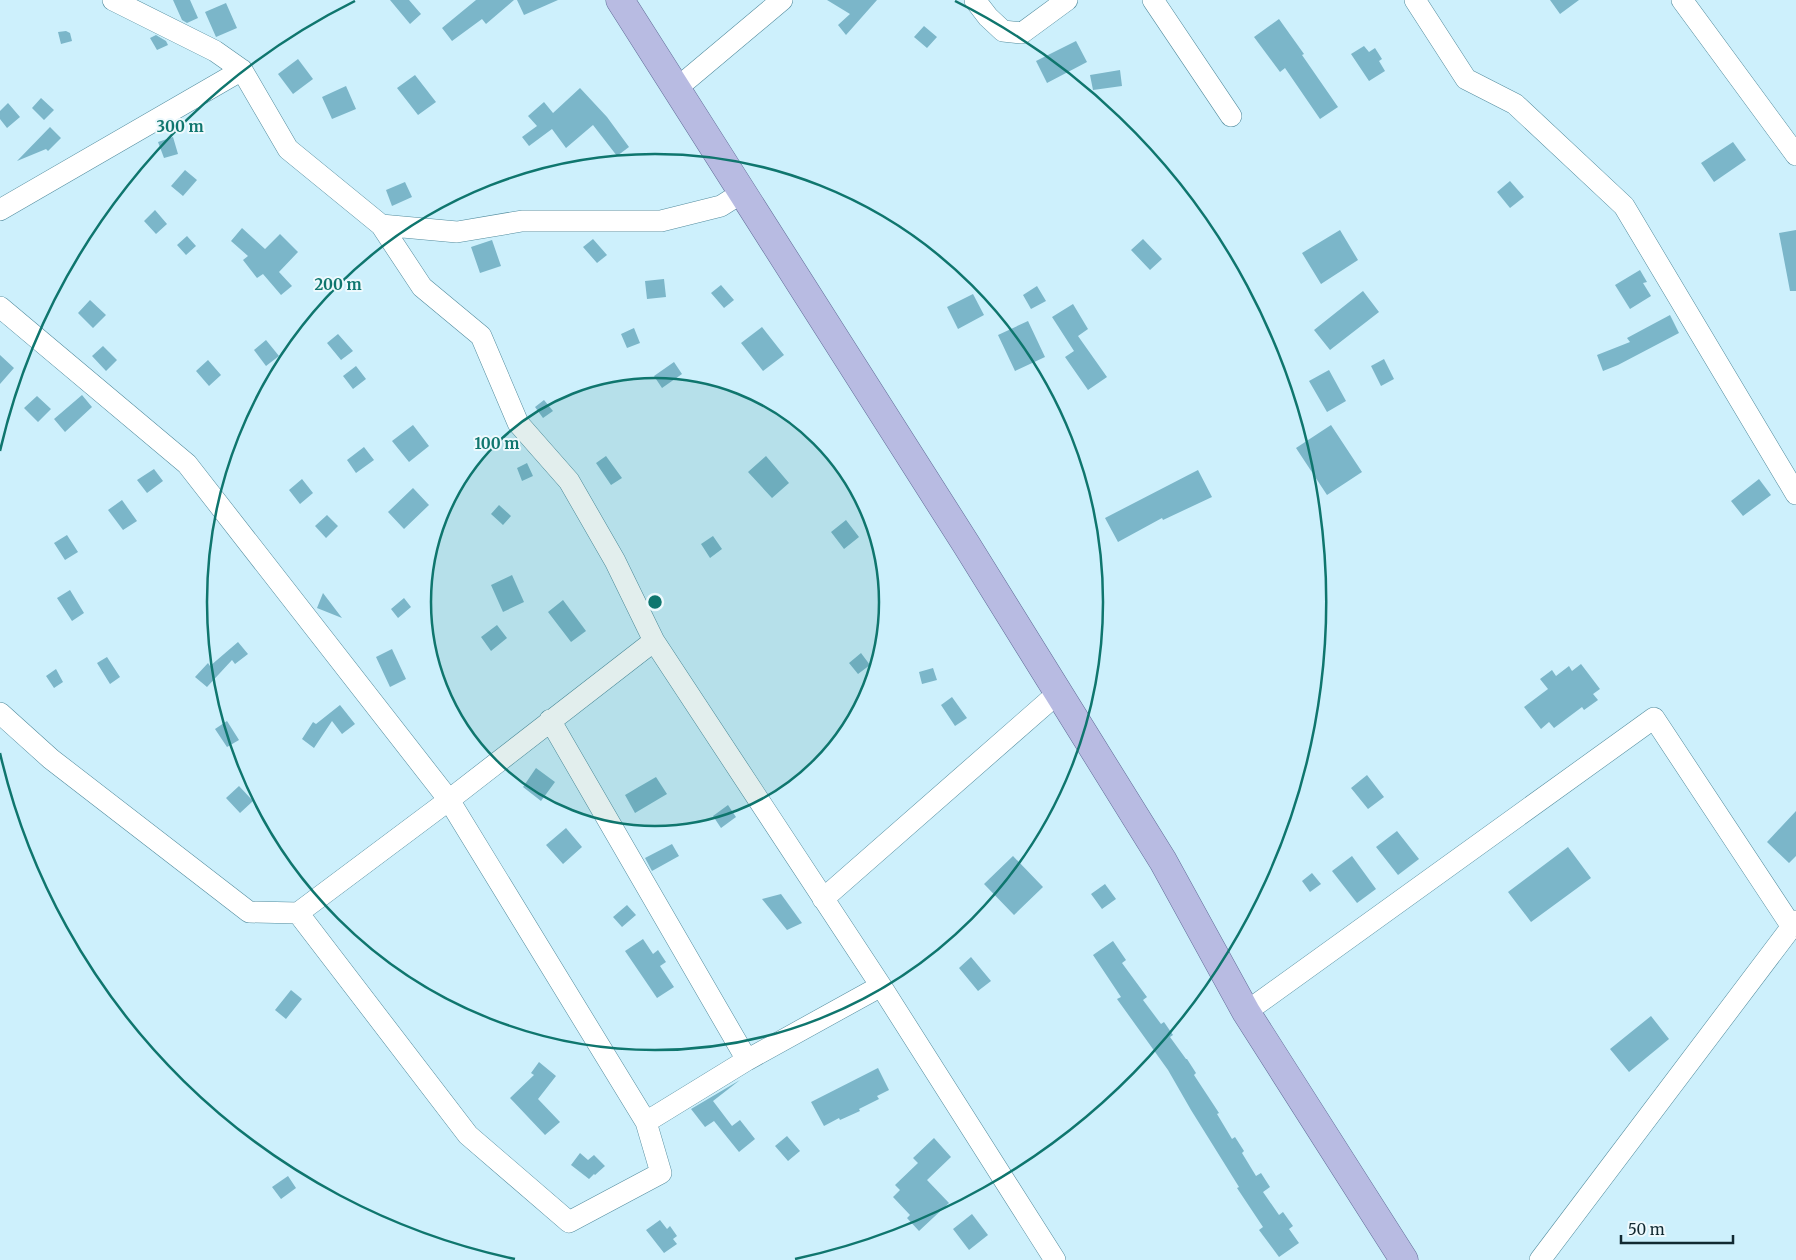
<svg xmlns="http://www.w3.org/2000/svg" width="1796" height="1260" font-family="Merriweather,serif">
<rect width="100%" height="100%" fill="#cdf0fc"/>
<path fill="#7bb6c9" d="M173 0H190L198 18 187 23 182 20Z
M390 0H409L421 14 410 24Z
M476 0H514L486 24 482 19 452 41 442 28Z
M517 0H558L524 15Z
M827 0H877L846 35 838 25 850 14Z
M1550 0H1579L1560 14Z
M226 3 237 28 216 37 205 12Z
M1279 19 1304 54 1302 55 1338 107 1320 119 1285 68 1280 72 1254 37Z
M924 26 937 37 927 48 914 37Z
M66 31 70 33 72 41 61 44 58 32Z
M156 35 166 41 168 45 157 50 150 38Z
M1076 41 1087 62 1047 83 1036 61Z
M1364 46 1369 52 1375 48 1382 59 1379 61 1385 71 1369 81 1351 54Z
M298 59 313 79 293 94 278 74Z
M1120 70 1122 86 1093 90 1090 75Z
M415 75 436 102 418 115 397 88Z
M346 86 356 109 332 119 322 97Z
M580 88 607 117 629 147 617 156 593 125 566 148 552 129 529 146 522 137 537 126 528 116 544 102 553 113Z
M41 98 54 110 44 120 32 108Z
M8 103 20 117 7 128 0 119V111Z
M50 127 61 138 48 151 46 149 17 161Z
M173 137 178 154 164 158 158 142Z
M1733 142 1746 160 1714 182 1701 163Z
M185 170 197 180 183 196 171 186Z
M1510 181 1524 197 1510 208 1497 192Z
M405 182 412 197 392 206 386 190Z
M155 210 167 224 156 234 144 221Z
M242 228 265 249 280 234 298 252 279 272 292 286 281 295 263 274 257 278 243 260 248 256 231 241Z
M1340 230 1358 260 1321 284 1302 253Z
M1796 230V291H1790L1779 233Z
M187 236 196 246 186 255 177 245Z
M593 239 607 255 597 263 583 247Z
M1143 239 1162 259 1150 270 1131 250Z
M492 240 501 266 480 273 471 247Z
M1640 270 1647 282 1643 283 1651 296 1630 309 1615 285Z
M664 279 666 297 647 299 645 281Z
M721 285 734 300 724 308 711 293Z
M1037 286 1046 301 1031 309 1023 295Z
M1363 291 1379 312 1330 350 1314 330Z
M973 294 984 315 958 329 947 307Z
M90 300 106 315 93 328 78 313Z
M1073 304 1088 329 1078 336 1107 377 1088 390 1065 357 1074 351 1052 317Z
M1670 315 1679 333 1618 365 1603 371 1597 355 1630 342 1627 338Z
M1028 321 1045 357 1015 371 998 335Z
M762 327 784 355 763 371 741 343Z
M634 328 640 343 627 348 621 334Z
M338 334 353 351 341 360 327 343Z
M266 340 279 356 266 366 254 350Z
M103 346 117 360 106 371 92 356Z
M0 355 14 368 0 384Z
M1384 359 1394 379 1381 386 1371 366Z
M208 360 221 375 209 386 196 371Z
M674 362 682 374 662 388 654 376Z
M356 366 366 379 353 389 343 376Z
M1329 370 1346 401 1327 412 1309 381Z
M82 395 92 407 65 432 54 419Z
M37 396 51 409 38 422 24 408Z
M544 400 553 411 543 418 535 407Z
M413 425 429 446 409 462 392 441Z
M1331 425 1362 472 1327 495 1296 448Z
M364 447 374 460 356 473 347 460Z
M606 456 622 478 611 485 596 463Z
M766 456 789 483 772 498 748 472Z
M527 463 533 476 522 481 517 468Z
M154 469 163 481 147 493 137 480Z
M1198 470 1212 497 1163 520 1162 518 1118 542 1105 518Z
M302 479 313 493 300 504 289 490Z
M1759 479 1771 495 1743 516 1731 501Z
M413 488 429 505 404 529 388 512Z
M122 500 137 521 123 530 108 510Z
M499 505 511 516 503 525 491 514Z
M327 515 338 526 326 538 315 526Z
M846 520 859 537 844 549 831 532Z
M67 535 78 552 65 560 54 543Z
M713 536 722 549 710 558 701 544Z
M512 575 524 602 503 612 491 585Z
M70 590 84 613 72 621 57 598Z
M323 593 342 618 317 608Z
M404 598 411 607 398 618 391 609Z
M563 600 586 631 571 642 548 612Z
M497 625 507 638 491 651 481 637Z
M238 642 248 654 235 664 232 660 207 687 195 677 208 663 210 666Z
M392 649 406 679 390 687 376 657Z
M861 653 870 665 858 674 849 663Z
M107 657 120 677 110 684 97 663Z
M1581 664 1600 689 1593 694 1598 700 1584 710 1582 707 1554 728 1549 722 1541 729 1524 707 1548 689 1540 679 1552 670 1556 676 1569 666 1572 671Z
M933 668 937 680 922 684 919 672Z
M56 669 63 682 54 688 46 676Z
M952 697 967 718 955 726 941 705Z
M340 705 355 724 342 734 332 721 314 748 302 739 313 722 316 724Z
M227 721 239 740 227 747 215 729Z
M536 768 555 782 541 801 523 787Z
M1367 775 1384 797 1368 809 1351 788Z
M656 777 667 794 635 813 625 795Z
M239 786 253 801 240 813 226 798Z
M728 805 736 817 721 828 713 816Z
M1796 811V856L1789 863 1767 842Z
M566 828 582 847 563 864 546 845Z
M1397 831 1419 859 1398 875 1376 847Z
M672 844 679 856 652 871 645 858Z
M1568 847 1591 878 1531 922 1508 892Z
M1013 856 1043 887 1014 915 984 884Z
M1352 856 1376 889 1357 903 1332 871Z
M1312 873 1321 884 1310 892 1302 881Z
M1105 884 1116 899 1102 909 1091 894Z
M781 894 802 923 787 930 762 899Z
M627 905 636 915 622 927 613 917Z
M643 939 653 954 658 950 666 962 660 966 674 987 657 998 625 951Z
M1113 941 1126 960 1122 963 1147 997 1143 1000 1161 1024 1164 1022 1173 1035 1170 1037 1186 1059H1187L1196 1073 1194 1075 1219 1113 1217 1114 1232 1139 1235 1137 1244 1151 1242 1153 1256 1176 1261 1173 1270 1187 1263 1192 1279 1215 1283 1212 1293 1226 1289 1229 1299 1243 1279 1257 1259 1230 1263 1227 1237 1188 1239 1187 1191 1110 1168 1070 1117 999 1121 997 1093 955Z
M971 957 991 981 978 991 959 968Z
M291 990 302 999 286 1019 275 1010Z
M1651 1016 1669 1039 1629 1072 1610 1049Z
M539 1062 556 1076 538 1099 560 1122 545 1135 510 1098 534 1075 531 1073Z
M878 1068 889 1090 877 1096 879 1099 859 1109 860 1111 840 1120 839 1118 824 1126 811 1102Z
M740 1080 713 1101 732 1126 740 1120 755 1139 739 1152 714 1121 705 1127 691 1109Z
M787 1136 800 1151 788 1161 775 1146Z
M934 1138 951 1157 927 1180 949 1203 919 1231 907 1218 910 1215 893 1197 900 1190 895 1185 918 1163 913 1158Z
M580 1153 588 1160 594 1155 605 1166 595 1175 594 1174 589 1179 571 1165Z
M288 1176 296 1188 281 1199 272 1187Z
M972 1214 988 1235 969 1250 953 1229Z
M660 1220 667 1229 670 1226 677 1236 673 1239 677 1244 664 1253 646 1230Z"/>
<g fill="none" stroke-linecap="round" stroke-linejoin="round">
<defs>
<path id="minor" d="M113 0 215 51 242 70 288 149 381 225 457 232 522 221H661L721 206 743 192
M975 0 988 17 1003 31 1022 33 1067 0
M1153 0 1231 116
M1415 0 1466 79 1515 104 1624 206 1796 494
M1682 0 1796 155
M676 89 782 0
M0 210 242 70
M381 225 422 287 481 336 518 423 569 481 615 561 654 641
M0 307 187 464 449 800 646 1122 661 1173 569 1222 468 1135 298 913
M0 713 51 759 249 912 298 913 449 800 654 641 881 986 1055 1260
M550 720 747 1060
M823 899 1058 693
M1246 1012 1654 718 1792 927
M646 1122 747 1060 881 986
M1540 1260 1796 921"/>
<path id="major" d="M620 0 966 544 1163 861 1246 1012 1404 1260"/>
</defs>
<use href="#minor" stroke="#528c9e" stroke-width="22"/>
<use href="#major" stroke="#5f6b97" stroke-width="29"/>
<use href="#minor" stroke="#fff" stroke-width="21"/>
<use href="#major" stroke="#b8bbe2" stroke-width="28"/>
</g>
<circle cx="655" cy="602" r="224" fill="#0f766e" fill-opacity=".12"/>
<g fill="none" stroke="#0f766e" stroke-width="2.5">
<circle cx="655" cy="602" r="224"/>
<circle cx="655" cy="602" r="448"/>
<path d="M515 1259A672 672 0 0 1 0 753M0 451A672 672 0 0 1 355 1M955 1A672 672 0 0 1 795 1259"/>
</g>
<circle cx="655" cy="602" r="8" fill="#0f766e" stroke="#edf9fd" stroke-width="2.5"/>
<g font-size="15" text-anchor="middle" font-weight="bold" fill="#0f766e" stroke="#edf9fd" stroke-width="4" stroke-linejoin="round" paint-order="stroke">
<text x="180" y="132">300 m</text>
<text x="338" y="290">200 m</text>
<text x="497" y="449">100 m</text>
</g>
<path d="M1621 1235v8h112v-8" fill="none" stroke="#112931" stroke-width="2.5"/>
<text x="1628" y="1235" font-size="15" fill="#112931" stroke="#edf9fd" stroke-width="4" paint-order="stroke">50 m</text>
</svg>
